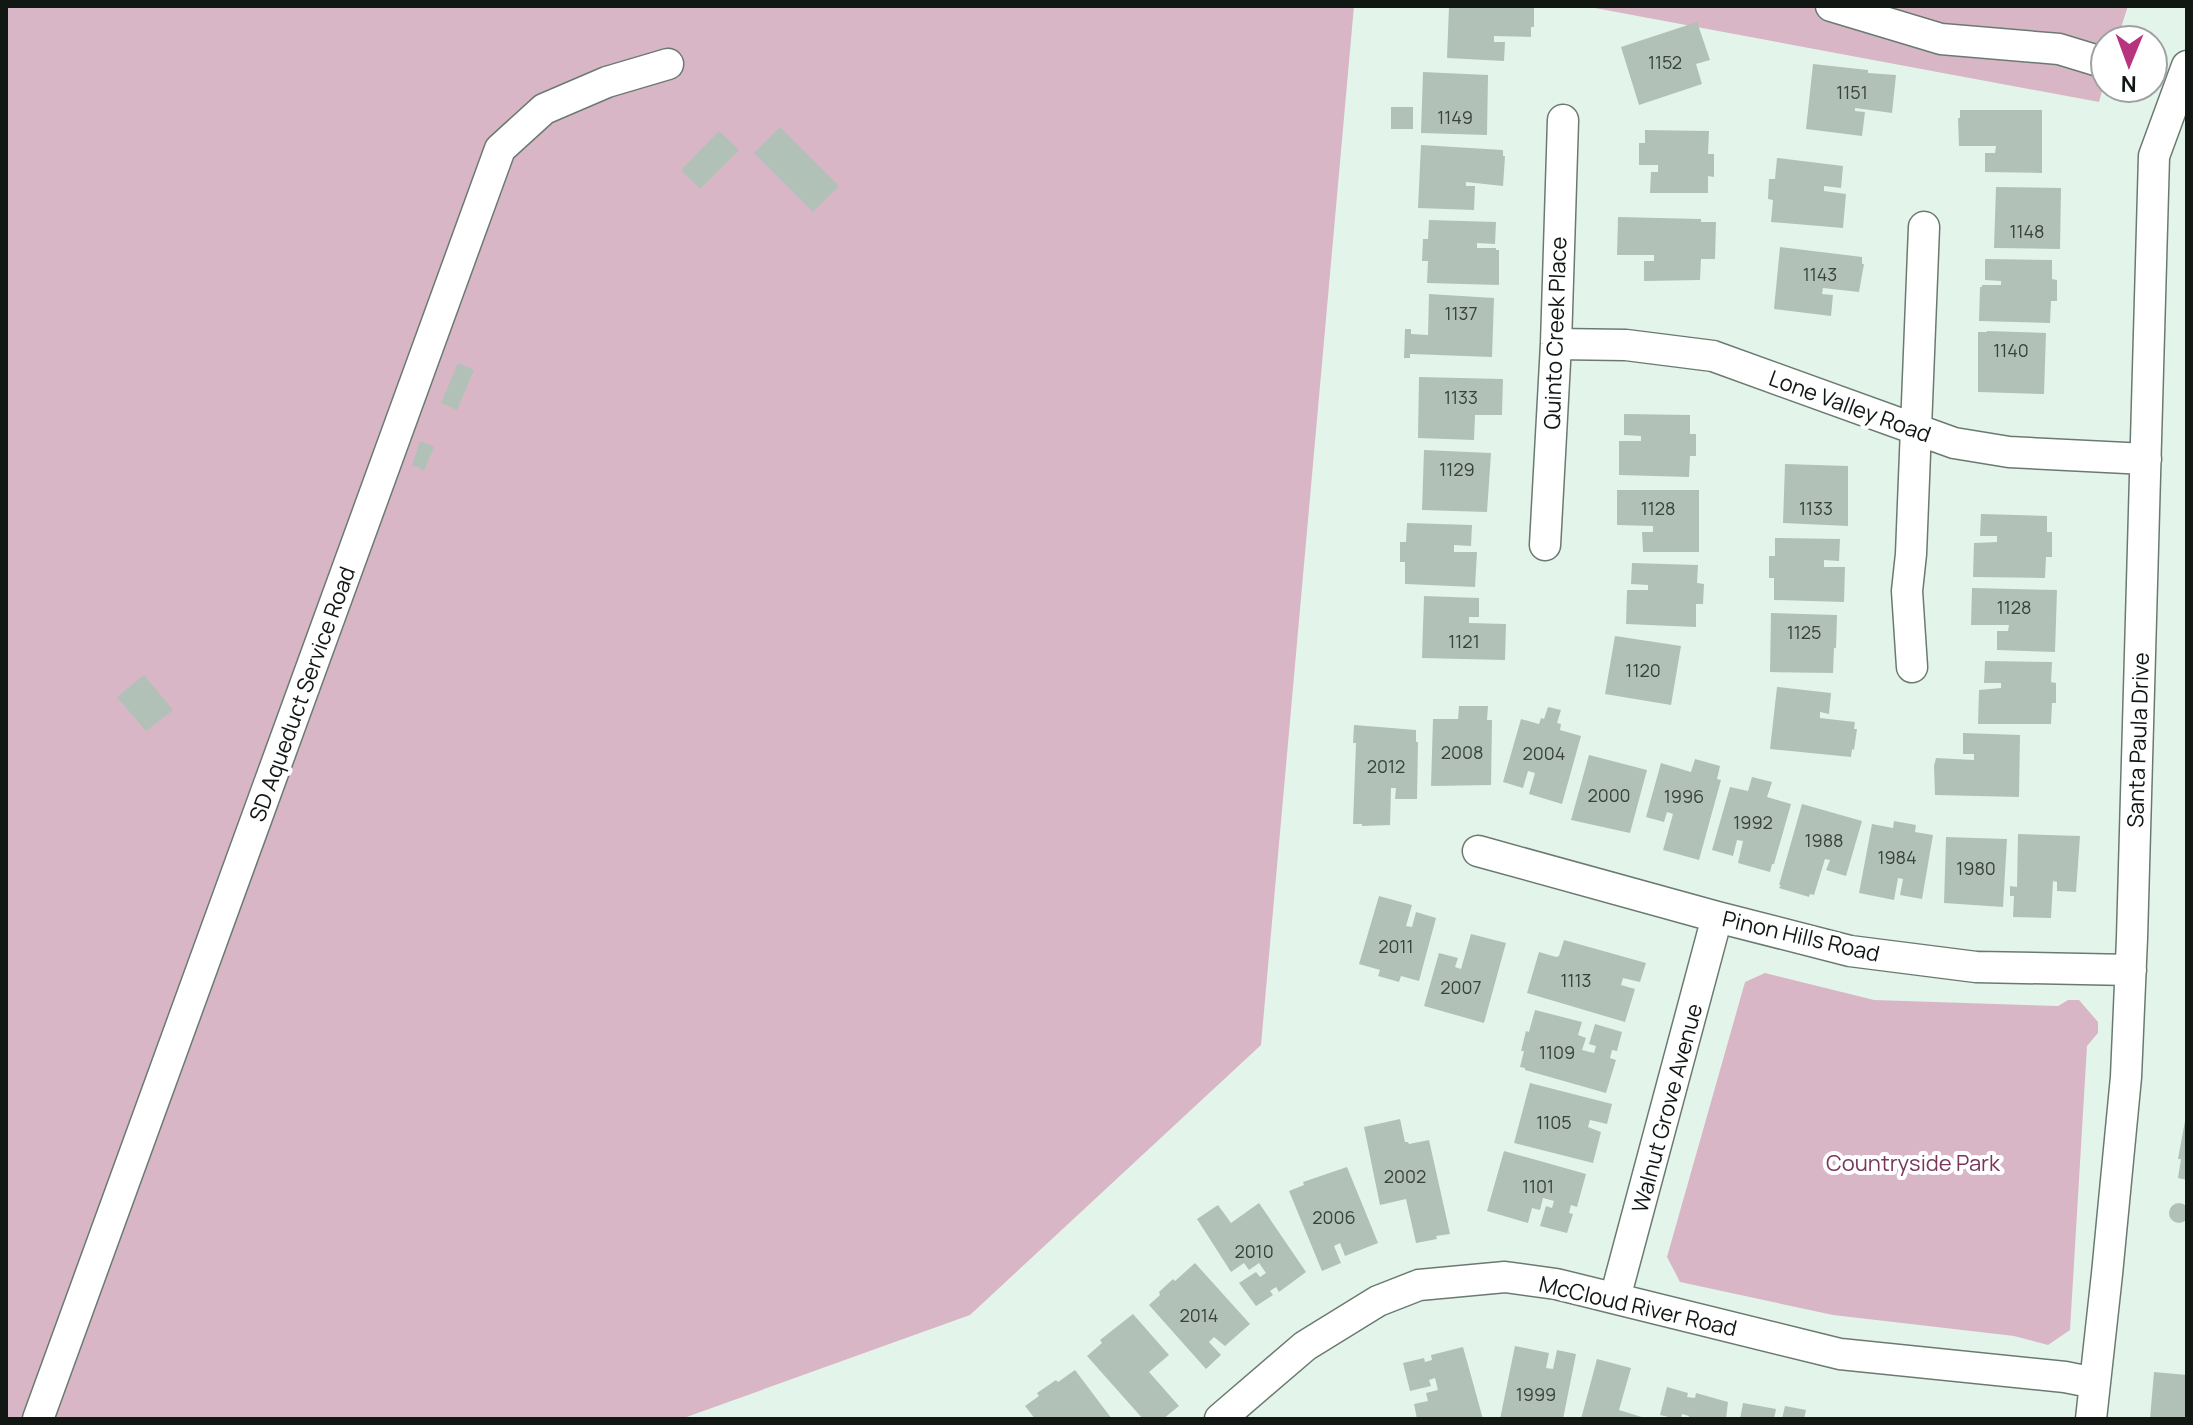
<svg xmlns="http://www.w3.org/2000/svg" width="2193" height="1425" font-family="Manrope,sans-serif">
<rect width="100%" height="100%" fill="#e3f5ea"/>
<path fill="#d9b6c6" d="M6 6H1354L1261 1045 970 1315 681 1419H6Z
M1584 6H2128L2117 40H2105V80L2099 102Z
M1765 973 1874 1000 2058 1006 2068 1000H2079L2098 1022V1033L2087 1046 2070 1330 2048 1345 2014 1336 1833 1315 1680 1282 1667 1257 1745 982Z"/>
<path fill="#b1c1b7" d="M1449 6H1532V8H1534V27H1531V37L1494 36V42H1505L1504 61 1447 58Z
M1697 22 1710 60 1696 64 1702 84 1639 105 1621 47Z
M1813 64 1868 70V73L1896 75 1892 113 1855 108V111L1865 112 1862 136 1806 129Z
M1423 72 1488 75 1487 135 1421 133Z
M1391 107H1413V129H1391Z
M1960 110H2042V173L1985 172V153H1995L1996 146H1959L1958 118H1960Z
M780 127 839 186 813 212 754 153Z
M1645 130 1709 131 1708 154H1714V177L1708 176V193H1650L1651 172H1658V165H1639V143H1645Z
M719 131 739 150 700 189 681 170Z
M1421 145 1503 150V156H1505L1503 186 1466 182V186H1475L1474 210 1418 208Z
M1777 158 1843 166 1841 188 1824 186V191L1846 194 1843 228 1771 222 1773 200 1768 199 1769 179H1775Z
M1996 187 2061 188 2060 249 1994 248Z
M1618 217 1701 219V222H1716L1715 259H1701L1700 280 1644 281V261H1654V255H1617Z
M1429 220 1496 222 1495 244 1477 243V248H1496V250H1499V285L1427 283 1428 261H1422L1423 239H1428Z
M1780 247 1862 257V264H1864L1859 292 1823 288 1822 294 1833 295 1831 316 1774 309Z
M1985 259 2052 260V279L2057 280V301H2051L2050 323 1979 321 1980 287H1982V285H2001V281L1985 280Z
M1429 294 1494 298 1492 357 1410 354V358H1404L1405 329H1411V334L1428 335Z
M1987 331 2046 333 2044 394 1978 392V332H1987Z
M458 363 474 370 457 410 441 403Z
M1419 377 1503 379 1502 415H1475L1474 440 1418 438Z
M1624 414 1690 415V434H1696V456H1690L1689 477 1619 475V441H1641V436L1624 435Z
M420 441 434 447 424 471 420 469V467L412 466Z
M1424 450 1491 453 1487 512 1422 510Z
M1785 464 1848 466V526L1783 523Z
M1617 490H1699V552H1643L1642 532H1653V526L1617 525Z
M1981 514 2047 516V532H2052V557H2046L2045 578 1973 577 1974 543 1997 542V536H1980Z
M1407 523 1472 525 1471 546 1454 545V552H1477L1475 587 1405 584V562H1400V542H1406Z
M1775 538 1840 539 1839 561 1824 560V567H1845L1844 602 1774 600V578H1769V556H1775Z
M1632 563 1698 565 1697 583 1704 584 1703 604H1696V627L1626 624 1627 590H1648V585L1631 584Z
M1972 588 2057 590 2055 652 1997 650V631H2008L2009 625H1971Z
M1424 596 1479 598V617H1469V623L1506 624 1505 660 1422 658Z
M1771 613 1837 615 1836 648H1834L1833 673 1770 672Z
M1615 636 1681 646 1671 705 1605 694Z
M1985 661 2052 662 2051 682 2056 683V703H2052L2051 724H1978L1979 690 2001 688V683H1984Z
M144 675 173 710 146 731 117 697Z
M1777 687 1831 693 1829 714 1820 712V718L1855 722 1854 729H1857L1854 750 1852 749 1851 757 1770 749Z
M1459 706H1488L1487 720H1492L1491 785 1431 786 1433 719H1458Z
M1548 707 1561 710 1557 723 1561 724 1560 730 1581 736 1562 804 1529 794 1535 773 1528 771 1523 788 1503 782 1521 719 1539 724 1541 718 1544 719Z
M1354 725 1416 730V742H1418L1417 799H1395L1396 788H1391L1390 825 1362 826V824H1353L1356 743H1353Z
M1963 733 2020 735 2019 797 1935 795 1934 766 1936 758 1974 760V754H1963Z
M1589 755 1647 770 1630 833 1571 820Z
M1695 759 1720 766 1717 779 1721 780 1699 860 1663 850 1673 814 1667 812 1664 822 1646 817 1661 763 1691 772Z
M1752 777 1772 782 1767 797 1791 804 1774 864H1772L1770 872 1738 863 1743 841 1737 840 1733 856 1712 850 1730 787 1748 791Z
M1802 804 1862 821 1846 876 1826 870 1830 860 1825 859 1814 895 1810 894 1809 897 1779 888 1781 885H1779Z
M1894 821 1916 825 1915 832 1933 835 1922 899 1900 895 1903 879 1898 878 1894 900 1859 893 1872 824 1893 828Z
M2018 834 2080 836 2076 892 2057 891V882L2053 881 2051 918 2013 917 2014 896H2010V886L2017 887Z
M1946 837 2007 839 2003 907 1944 903Z
M1379 896 1412 905 1406 926 1412 927 1416 912 1436 918 1419 981 1401 976 1399 982 1378 976 1380 970 1359 964Z
M1471 934 1506 943 1484 1023 1424 1006 1439 953 1458 958 1455 967 1461 969Z
M1564 940 1646 963 1640 982 1623 978 1621 985 1635 989 1625 1022 1527 993 1539 952 1556 957 1559 956Z
M1535 1010 1582 1022 1578 1035 1586 1038 1582 1050 1594 1053 1596 1046 1589 1044 1595 1024 1622 1032 1617 1051 1612 1050 1610 1058 1616 1060 1606 1093 1525 1070V1068L1520 1067 1524 1051H1521L1526 1031 1529 1032Z
M1530 1083 1612 1104 1607 1124 1590 1120 1588 1127 1601 1132 1593 1163 1514 1143Z
M1400 1119 1405 1142H1408L1409 1144 1429 1140 1450 1234 1436 1236 1437 1239 1416 1243 1406 1199 1380 1205 1364 1127Z
M2185 1121H2187V1180L2178 1178 2181 1159H2178Z
M1504 1151 1586 1174 1577 1207 1571 1205 1569 1213 1573 1214 1567 1233 1540 1226 1546 1206 1552 1208 1554 1201 1543 1198 1540 1210 1532 1208 1528 1223 1487 1211Z
M1347 1167 1378 1243 1345 1256 1340 1243 1334 1246 1341 1263 1322 1271 1289 1191 1304 1185 1303 1182Z
M1259 1203 1306 1272 1279 1292 1276 1287 1270 1291 1273 1295 1256 1306 1239 1283 1256 1272 1260 1277 1266 1273 1259 1263 1249 1270 1244 1263 1231 1272 1197 1219 1218 1205 1231 1223Z
M2169 1213a10 10 0 1 1 20 0a10 10 0 1 1-20 0Z
M1195 1263 1250 1324 1225 1346 1214 1337 1209 1342 1221 1355 1206 1369 1149 1305 1160 1295 1159 1292 1173 1279 1175 1281Z
M1133 1314 1169 1355 1149 1372 1179 1406 1163 1419H1143L1087 1356 1102 1343 1100 1340Z
M1515 1346 1549 1353 1546 1368 1553 1369 1557 1350 1576 1354 1563 1419H1500Z
M1463 1347 1483 1419H1417L1414 1404 1428 1401 1426 1393 1438 1390 1435 1378 1429 1380 1431 1386 1410 1391 1403 1363 1424 1358 1425 1362 1432 1360 1431 1355Z
M1597 1359 1631 1368 1619 1410 1648 1419H1581Z
M1075 1370 1112 1419H1035L1025 1406 1039 1396 1037 1393 1056 1380 1058 1382Z
M2154 1372 2187 1375V1419H2150Z
M1667 1387 1688 1393 1687 1397 1695 1398 1696 1393 1728 1402 1726 1419H1688L1689 1416 1682 1414 1681 1419H1677L1660 1415Z
M1743 1403 1776 1409 1774 1419H1740Z
M1785 1406 1806 1410 1804 1419H1782Z"/>
<g fill="none" stroke-linecap="round" stroke-linejoin="round">
<defs>
<path id="minor" d="M1831 6 1941 39 2059 49 2105 63
M1556 344 1626 345 1713 356 1954 443 2009 452 2146 459
M1545 545 1556 344 1563 120
M1912 667 1907 591 1911 554 1924 227
M1478 851 1717 917 1850 951 1976 967 2131 970
M1615 1298 1717 917
M38 1419 500 149 544 109 607 82 668 64
M1220 1419 1305 1346 1378 1301 1419 1285 1505 1277 1556 1284 1840 1354 2065 1377 2095 1383
M2091 1419 2107 1274 2126 1077 2132 938 2154 156 2187 66"/>
</defs>
<use href="#minor" stroke="#6b7a71" stroke-width="33"/>
<use href="#minor" stroke="#fff" stroke-width="30"/>
</g>
<g text-anchor="middle" dominant-baseline="central" stroke-width="8" stroke-linejoin="round" paint-order="stroke">
<g font-size="18" fill="#39423c">
<text x="1665" y="62">1152</text>
<text x="1852" y="92">1151</text>
<text x="1455" y="117">1149</text>
<text x="2027" y="231">1148</text>
<text x="1820" y="274">1143</text>
<text x="1461" y="313">1137</text>
<text x="2011" y="350">1140</text>
<text x="1461" y="397">1133</text>
<text x="1457" y="469">1129</text>
<text x="1658" y="508">1128</text>
<text x="1816" y="508">1133</text>
<text x="2014" y="607">1128</text>
<text x="1804" y="632">1125</text>
<text x="1464" y="641">1121</text>
<text x="1643" y="670">1120</text>
<text x="1462" y="752">2008</text>
<text x="1544" y="753">2004</text>
<text x="1386" y="766">2012</text>
<text x="1609" y="795">2000</text>
<text x="1684" y="796">1996</text>
<text x="1753" y="822">1992</text>
<text x="1824" y="840">1988</text>
<text x="1897" y="857">1984</text>
<text x="1976" y="868">1980</text>
<text x="1396" y="946">2011</text>
<text x="1576" y="980">1113</text>
<text x="1461" y="987">2007</text>
<text x="1557" y="1052">1109</text>
<text x="1554" y="1122">1105</text>
<text x="1405" y="1176">2002</text>
<text x="1538" y="1186">1101</text>
<text x="1334" y="1217">2006</text>
<text x="1254" y="1251">2010</text>
<text x="1199" y="1315">2014</text>
<text x="1536" y="1394">1999</text>
</g>
<g font-size="22" fill="#111713" stroke="#fff">
<text transform="translate(1555 333) rotate(-88)">Quinto Creek Place</text>
<text transform="translate(1850 406) rotate(20)">Lone Valley Road</text>
<text transform="translate(302 694) rotate(-70)">SD Aqueduct Service Road</text>
<text transform="translate(2138 740) rotate(-88)">Santa Paula Drive</text>
<text transform="translate(1801 936) rotate(13)">Pinon Hills Road</text>
<text transform="translate(1667 1108) rotate(-75)">Walnut Grove Avenue</text>
<text transform="translate(1638 1306) rotate(13)">McCloud River Road</text>
</g>
<g font-size="22" fill="#793659" stroke="#fff">
<text x="1913" y="1163">Countryside Park</text>
</g>
</g>
<rect width="2193" height="1425" fill="none" stroke="#111713" stroke-width="16"/>
<g transform="translate(2129 64) rotate(181)"><circle r="38" fill="#ffffff" stroke="#a0a2a1" stroke-width="2"/>
<path d="M0-6L14 30L0 20L-14 30Z" fill="#b7357e"/>
<text y="-12" font-size="22" font-weight="bold" text-anchor="middle" fill="#111713">N</text>
</g>
</svg>
